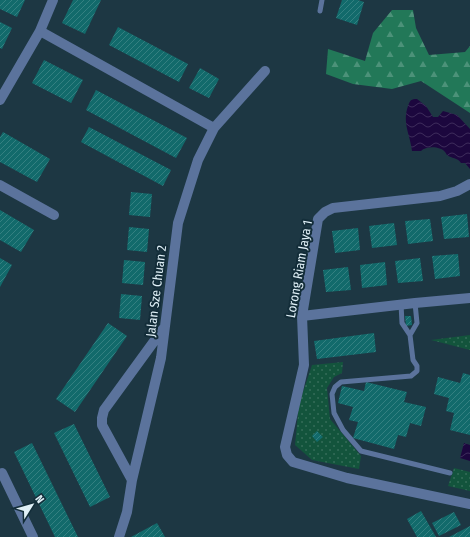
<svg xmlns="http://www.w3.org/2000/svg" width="470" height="537" font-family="'Fira Sans Condensed',sans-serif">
<defs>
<pattern id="forest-firs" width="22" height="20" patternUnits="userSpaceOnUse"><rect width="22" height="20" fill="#227858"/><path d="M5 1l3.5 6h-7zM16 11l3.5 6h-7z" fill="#4c9279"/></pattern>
<pattern id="park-dots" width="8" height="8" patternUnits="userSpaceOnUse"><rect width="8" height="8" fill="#13543c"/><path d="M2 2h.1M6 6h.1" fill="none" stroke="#356d59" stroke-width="1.8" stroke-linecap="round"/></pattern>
<pattern id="water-waves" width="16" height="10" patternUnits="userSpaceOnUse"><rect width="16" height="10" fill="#1c073e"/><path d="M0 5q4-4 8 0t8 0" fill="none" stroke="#3d2b5b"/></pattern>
<pattern id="building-hatch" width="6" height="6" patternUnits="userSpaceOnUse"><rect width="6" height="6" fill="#126a6b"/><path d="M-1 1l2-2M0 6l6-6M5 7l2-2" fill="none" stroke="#348081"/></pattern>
</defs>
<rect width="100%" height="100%" fill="#1d3743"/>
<path fill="url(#forest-firs)" d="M392 10H413L416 28 429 55 465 52 470 46V113L421 81 392 89 353 84 326 74 328 49 365 61 373 33Z"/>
<path fill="url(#park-dots)" d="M470 335V350L431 340Z
M343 362 342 373 334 377 327 388 330 419 361 456 359 469 312 460 295 445 299 404 312 365Z
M454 468 470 472V491L448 486Z"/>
<path fill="url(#water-waves)" d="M417 99 426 106 433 117H438L443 111 457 115 470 129V169L465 163H461C457 157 452 159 447 155 446 154 446 153 445 152 440 146 426 146 421 151H412C410 134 402 123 408 106 410 100 411 99 417 99Z
M464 443 470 445V461L460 458Z"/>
<path fill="url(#building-hatch)" d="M0 0H25L17 17 0 9Z
M73 0H101L85 34 62 23Z
M342 0H358L364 2 357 25 336 18Z
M0 22 12 28 2 49 0 48Z
M118 27 188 64 179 82 109 45Z
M44 60 83 80 71 103 32 83Z
M200 68 219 79 209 98 189 88Z
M96 90 187 138 176 158 86 110Z
M89 127 171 170 163 186 81 142Z
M3 132 50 159 37 182 0 162V137Z
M131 192 152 194 150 217 129 215Z
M0 210 34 230 21 252 0 240Z
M467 214 469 237 444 239 441 217Z
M430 219 433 241 408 244 405 221Z
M394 223 397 245 372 248 369 226Z
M129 227 149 229 147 252 127 250Z
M358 228 360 250 335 253 332 231Z
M458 254 460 276 435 279 432 256Z
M0 258 12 265 0 287Z
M420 258 423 281 398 283 395 261Z
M124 260 145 262 143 285 122 283Z
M385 262 387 285 362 288 360 265Z
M348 267 351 290 326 292 323 270Z
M121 294 142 296 140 320 119 318Z
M405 316H411L412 325 406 326Z
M108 323 127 336 75 412 56 399Z
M374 333 376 352 317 359 314 341Z
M463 373 470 375V435L450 430 454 413 446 411 449 398 434 394 438 377 460 383Z
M366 382 407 392 404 402 426 407 421 426 410 423 406 437 398 435 394 449 353 438 358 422 349 420 353 407 338 403 342 386 364 391Z
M74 424 110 497 90 507 54 433Z
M317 431 323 437 317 442 312 436Z
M32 443 78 537H55L14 452Z
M421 511 436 537H417L407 519Z
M454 512 461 525 439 536 432 523Z
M157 523 165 537H131Z
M470 526V537H449Z"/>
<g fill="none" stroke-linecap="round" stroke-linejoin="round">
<path stroke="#5b739c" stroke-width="5" d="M320 11 322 0
M401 304 402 323 410 335 413 360 417 366V371L411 376 341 382 335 387 332 394 334 413 343 430 361 451 450 473
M410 335 417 323 415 303"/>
<path stroke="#5b739c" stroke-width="10" d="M40 31 214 128
M0 100 40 31 53 0
M470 184 457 191 440 196 333 208 325 212 318 219 302 316 304 365 285 447 287 455 293 462 347 478 470 504
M0 185 54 215
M302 316 415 303 470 298
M2 473 33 537
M132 480 102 425V418L104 410 163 329
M119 537 127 512 132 480 161 358 178 223 198 160 214 128 265 71"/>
</g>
<g text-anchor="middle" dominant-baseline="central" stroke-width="4" stroke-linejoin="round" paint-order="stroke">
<g font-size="13" fill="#e0f0f7" stroke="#132d39">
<text transform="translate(299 269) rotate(-80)">Lorong Riam Jaya 1</text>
<text transform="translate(156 291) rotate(-83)">Jalan Sze Chuan 2</text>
</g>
</g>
<g transform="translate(32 505) rotate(53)" stroke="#132d39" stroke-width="3" paint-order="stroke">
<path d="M0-3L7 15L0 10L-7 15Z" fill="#e0f0f7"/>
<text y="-6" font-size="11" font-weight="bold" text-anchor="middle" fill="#e0f0f7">N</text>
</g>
</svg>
